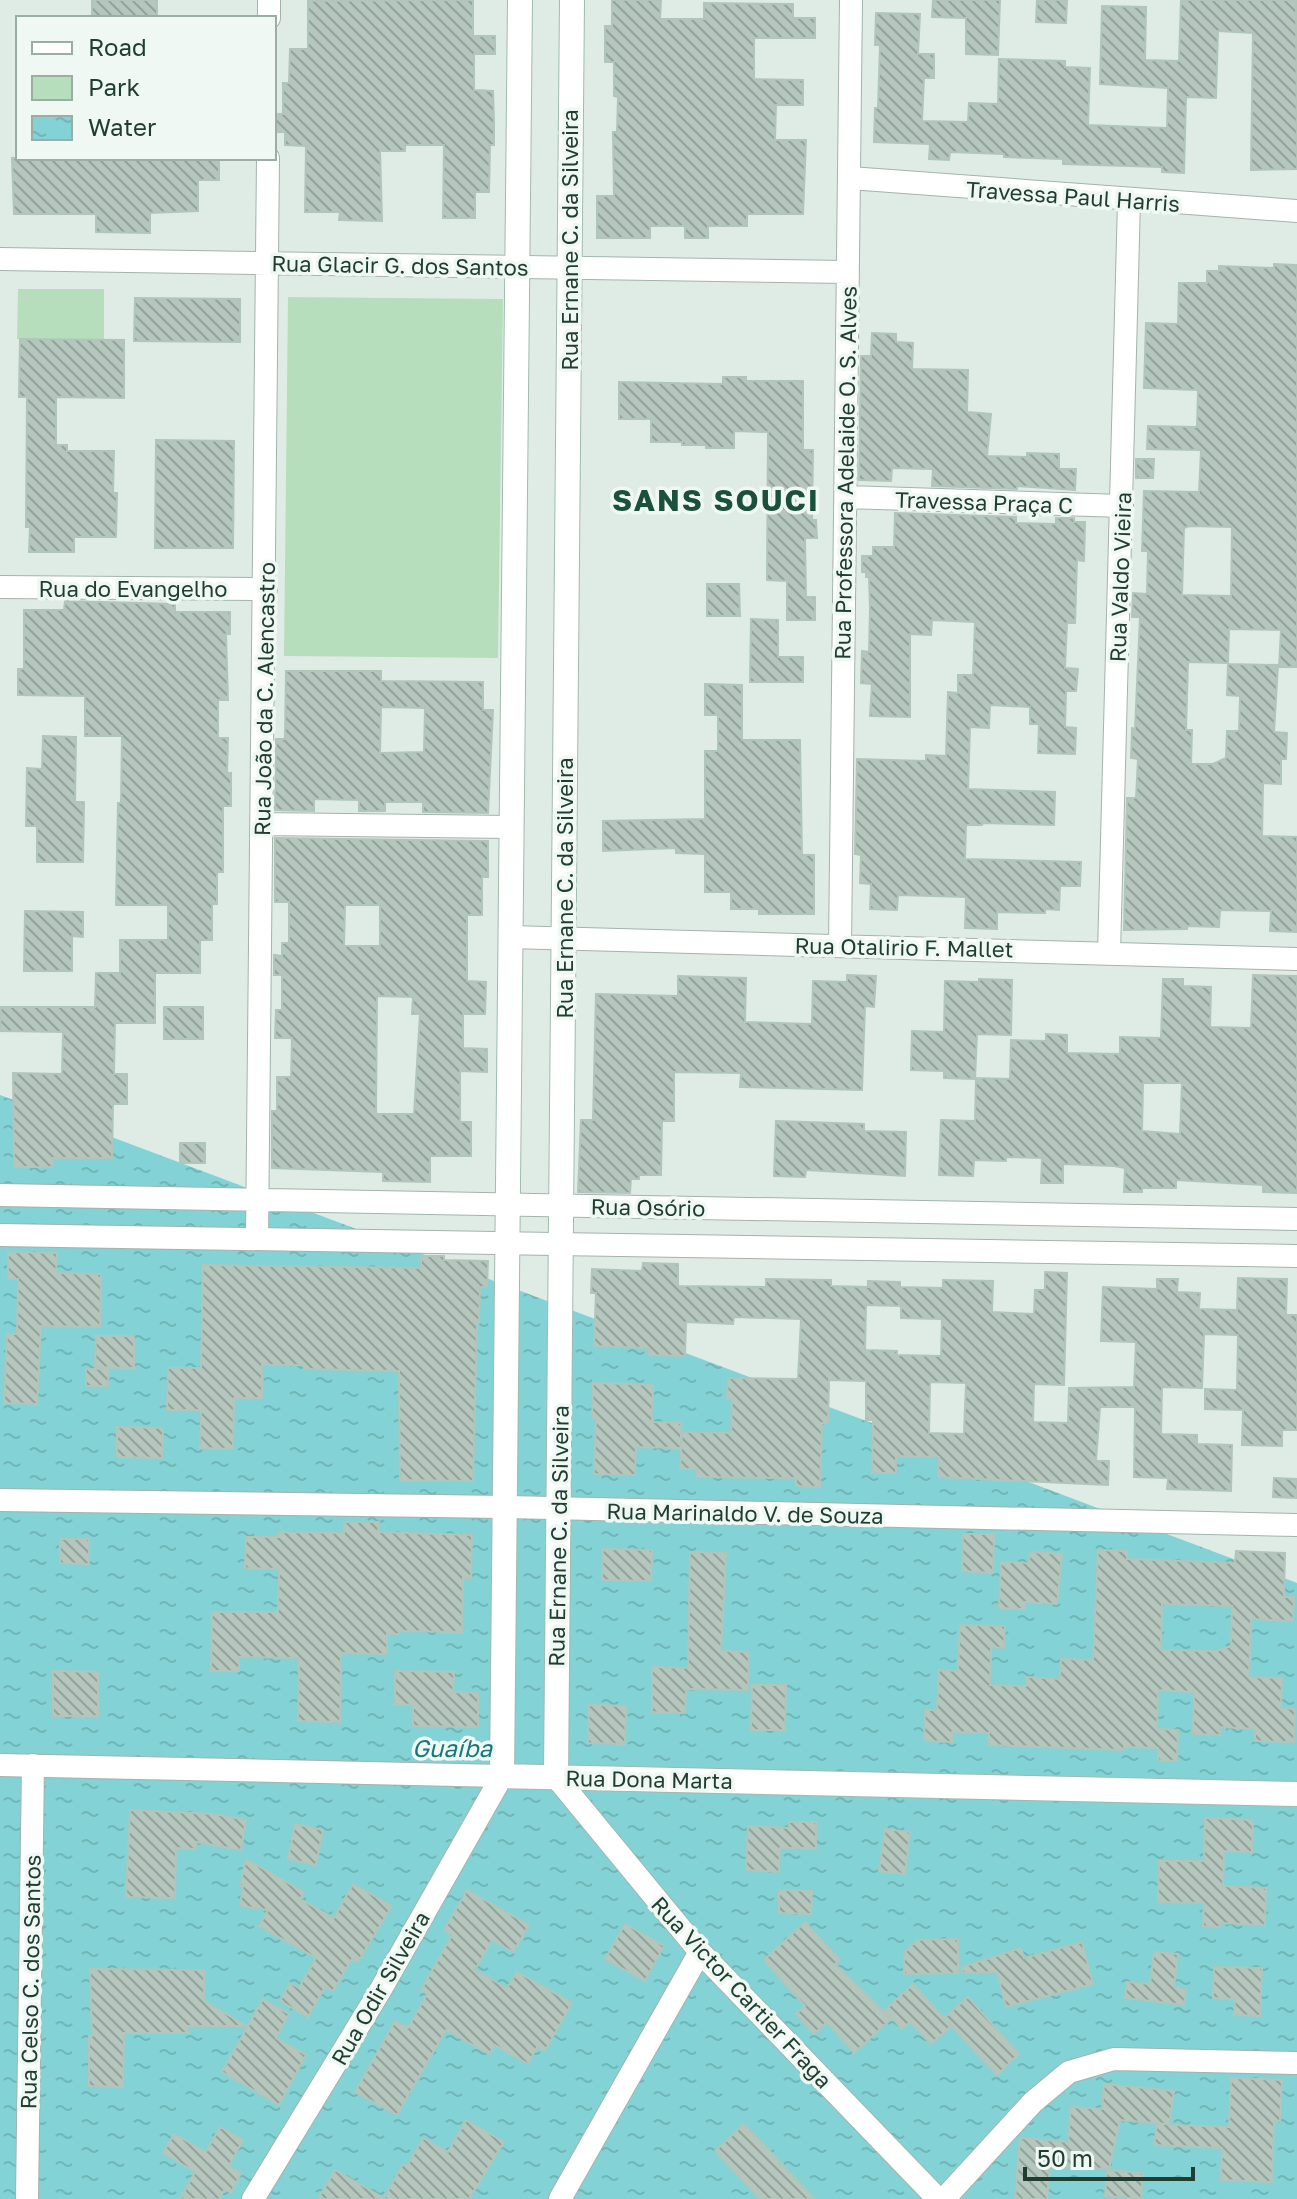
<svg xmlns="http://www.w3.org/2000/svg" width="1297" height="2199" font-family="'Golos Text',sans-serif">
<defs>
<pattern id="water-ripples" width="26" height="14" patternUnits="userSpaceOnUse" patternTransform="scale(2)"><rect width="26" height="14" fill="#83d2d5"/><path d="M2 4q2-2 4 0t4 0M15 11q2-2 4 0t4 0" fill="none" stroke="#71b5b7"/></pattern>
<pattern id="building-back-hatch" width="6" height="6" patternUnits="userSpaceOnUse" patternTransform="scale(2)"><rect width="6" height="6" fill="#b5c6bd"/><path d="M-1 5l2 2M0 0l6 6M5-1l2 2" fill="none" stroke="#93a29a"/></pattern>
</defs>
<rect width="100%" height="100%" fill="#dfece5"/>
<path fill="#b7debc" d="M18 289H104V340L17 339Z
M288 297 503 299 498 658 284 656Z"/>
<path fill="url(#water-ripples)" d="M0 1095 1297 1583V2199H0Z"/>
<path fill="url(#building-back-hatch)" stroke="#b1c6bb" stroke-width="2" fill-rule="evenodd" d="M92 0H157V18H92Z
M473 0V36H495V54H474V90L493 91 494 123V145H490L489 192H475V218H443L444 145H405V151H380L382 221 339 220 340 212H305L306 146 285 145V132H276V114H283V83H289L290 49H308V1Z
M612 0H661L660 19H704V3L793 4V18H815V38H754V79L803 80V105H776L775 140H806L803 214H747V226H708V238H685V226H650V238H597V196H614L613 132H617L618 97 614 96V62H605V26H612Z
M933 0H1000L998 55 966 54V18L932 17Z
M1037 0H1067L1066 23 1036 22Z
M1181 0H1296L1297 169 1251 170 1253 33 1218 31 1216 98 1186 97 1184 173 1162 172V167L1063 164V159L1004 157V154L950 152 949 160 929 159 930 144 874 142 875 108H878L880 45H875L876 13 920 14 918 54H934V78H924L922 121 968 122 969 103 998 104 999 59 1065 61V67L1090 68 1088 125 1167 128 1168 88 1100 84 1102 6 1146 7 1145 60 1179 61Z
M12 158H219V180H198V211L150 213V233L96 232V214H14Z
M1274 264 1297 265V667H1279L1281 630 1229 629 1228 663 1188 662 1186 730H1192L1191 764H1213L1226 758 1227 731H1239L1240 696 1227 695 1228 664 1278 665 1274 732 1287 733 1286 759H1281V784L1263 783 1262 836 1297 837V932L1270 931 1271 911 1220 910 1219 927 1187 926V929L1124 930 1127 798H1136L1138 759 1131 758 1132 728 1135 729 1140 617H1132L1133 593 1147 594 1148 551H1142L1144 491 1199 492 1201 450 1147 449 1148 426 1197 427 1198 390 1144 388 1146 323 1178 324 1179 283H1207V271H1219V266L1274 268ZM1190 526 1232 527 1231 596 1182 595 1184 528Z
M135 298 240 299V342L134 341Z
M872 333 896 334V342L913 343 912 369 968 370 967 412 991 414 987 456 1027 457V453L1059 454V469H1076L1075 490 1017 486V489L932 486 933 469 892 468 891 481 859 480 861 356H871Z
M20 339 124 340V398L56 397V445H67V451H114L113 493H117L116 537H74V552H29L30 527H26L27 397H19Z
M723 377H746V381H803V450H813L812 520H816L817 538H805L806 597H815V620H787V581L767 580 768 432 734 431V448H706V445H682V442H651V419H619V382L723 384Z
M156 440 234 441 233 548H155Z
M1136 459H1154L1153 478H1136Z
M895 513 1016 517V523L1056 524V518H1074V522H1085L1084 561 1077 560 1075 623H1067L1065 668 1078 669 1076 691H1066L1065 727 1076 728 1075 754 1038 753 1039 724H1030V707L990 705 989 728 970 727 968 789 1055 792 1054 825 983 823 982 825H966L965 859 1081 862 1080 886H1060L1059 910 1045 909V913L997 912V929L965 928 966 897 898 895 897 910 870 909 871 884 860 883 861 855 855 854 857 759 926 761V755L946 756 948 692 958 693V675H973L975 622 932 620 931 635 910 634V717L870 716 872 684 861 683 862 651 869 652 870 608 869 577H866V572H862V556H873V547H894Z
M707 584H739L740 616H707Z
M65 601 175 604V612H230V634H226L228 700H218V738H228L227 773H231V806H223V872H217V904H212V940H200V973H155V1023H115L114 1074H127V1104H113L112 1158H53V1167H14L13 1073 62 1074 63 1032 0 1031 1 1007H95L96 973H120V940H168V905H116L118 803H121L122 736H85V696L18 695V669H24V610H64Z
M751 619 778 620V657H803V682H750Z
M286 671H381V681L483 682V710H493L488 813 423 812V802H385V811H359V800L314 799V811L275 810 276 739H285ZM381 707 425 708 424 752 380 753Z
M705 684 742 685V740H800L802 855H814V914H759V909H731V892H705V854L676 853V848L603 851V821L705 819V751H718V715H705Z
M43 736 76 737 75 802H84L83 862H37V826H26L27 768 42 769Z
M275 838 488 841V877H482V915H467V981L486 982 485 1014H463V1048L487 1049V1072L460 1071V1122H471V1156H430V1182L383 1181V1172L272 1168V1111H277V1077H291L292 1038H275L276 1010H282V975H274V955L282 956V943H289V902H275ZM345 905H380V946H344ZM377 996 413 997 412 1014H420L414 1114H376Z
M25 911 83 912V937L72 936V971H24Z
M847 975 876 976 874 1007 865 1006 862 1090 740 1087 741 1073 674 1072V1121H662L661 1175H639V1179H631L630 1193 578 1192 581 1120H593L596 994 678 996V976L746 978 745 1022 812 1024 813 981 847 982Z
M1253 975 1297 976V1193L1263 1192V1185L1176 1180V1188H1142V1192H1124L1125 1168 1114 1166 1063 1164V1183H1041L1042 1158 1006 1157V1161L974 1160 973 1176 939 1175 941 1120 975 1121 976 1078 1010 1079 1011 1040 1046 1041V1034L1067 1035V1053L1120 1054V1037L1161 1038 1163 979H1183V986L1211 987 1210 1027 1251 1028ZM1143 1083H1182L1180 1134 1142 1131Z
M979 979 1012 980 1011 1035 977 1034 975 1079 944 1078V1071L911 1070 912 1031 944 1032 945 981 979 982Z
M164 1007H203V1039H164Z
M776 1121 864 1124V1131L906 1132 905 1176 806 1170 805 1177 774 1176Z
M180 1143H205V1163H180Z
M8 1252 57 1253 56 1273 101 1274 100 1327 41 1326 37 1404 4 1403 7 1334H17L18 1279H8Z
M421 1256H444V1260L488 1261 487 1287H480L479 1323H477L473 1481 400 1480 399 1371 304 1369V1365H262V1398H234L233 1449 200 1448 201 1410H167L168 1368H201L203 1265 421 1268Z
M643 1263 678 1264V1286L766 1287V1279L831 1280V1286L868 1287V1281L900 1282V1287L943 1288V1280L993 1281 992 1312 1034 1314 1035 1290H1045V1272L1067 1273 1064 1385 1034 1384 1033 1422 1068 1423 1069 1388 1134 1387 1136 1342 1101 1341 1103 1287 1157 1289V1279H1178L1177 1292 1200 1293 1199 1309 1237 1310 1238 1278 1287 1279 1286 1315H1297V1430H1282V1446L1242 1445 1243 1410 1205 1409V1389L1237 1390 1238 1335 1204 1334 1202 1388 1162 1387 1161 1434 1197 1435V1444L1232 1445 1231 1491 1167 1489 1168 1478 1134 1477 1135 1407H1100L1096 1461H1109L1108 1485 938 1477 939 1457 896 1456V1473H872L873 1420H866V1381L829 1380 828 1423H822L820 1487 796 1486V1478L697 1477V1469H680L682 1432 731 1433 732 1399H727L728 1378 798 1379 801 1319 734 1317 733 1324 686 1322 685 1356 649 1355V1348L594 1346 596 1293H591L592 1269 642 1271ZM866 1305 901 1306V1318L942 1319 941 1356 897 1355V1351L865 1350ZM930 1382 966 1383 964 1434 929 1433Z
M96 1336H134V1368L95 1367Z
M86 1369H109L108 1386H86Z
M593 1383 653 1385 652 1422 681 1423V1448L636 1447 635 1475 594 1474 596 1418H592Z
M117 1427 163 1428 162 1458 117 1457Z
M1274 1478 1297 1479V1498L1273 1497Z
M344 1522H379L378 1532 472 1535 471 1578H463L462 1632 399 1631V1634H387V1654L341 1653 340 1722 298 1721 299 1658 239 1657V1671H211L212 1612H278L279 1569 245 1568 246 1537H279V1532L344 1533Z
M963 1534H994L993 1573 962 1571Z
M60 1539H89V1564L60 1563Z
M603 1549 652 1550 651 1581 602 1580Z
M1098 1550 1127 1551V1559L1235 1563 1236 1551 1285 1553 1284 1597H1294L1293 1621 1251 1619 1249 1677 1282 1678 1281 1708 1295 1709 1294 1742 1255 1741V1729L1220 1727V1735L1193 1734 1194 1692 1158 1690 1157 1729 1178 1730 1177 1761 1158 1760V1748L1124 1747 1123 1750 988 1745 989 1733 952 1732V1742L924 1741 925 1710H937L939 1670 958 1671 960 1625 1005 1626 1004 1648 991 1647 990 1685 1026 1686V1677L1060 1679 1061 1659 1093 1660ZM1162 1604 1232 1606 1231 1646 1217 1651 1161 1650Z
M690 1552 726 1553 721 1651 749 1652 748 1690 686 1689 685 1713 652 1712V1667L688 1668Z
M1030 1552 1062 1554 1057 1604 1025 1602V1609L999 1608 1001 1562 1029 1563Z
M53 1671 98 1672V1716H53Z
M395 1671 454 1672 453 1692 478 1693V1727L413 1726V1705L395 1704Z
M752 1685H786L785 1730H751Z
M589 1705 626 1706 625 1744 588 1743Z
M130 1810 214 1814 246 1820 241 1850 197 1842 196 1849 176 1848 175 1898 126 1897Z
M1205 1818 1253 1820 1252 1852 1224 1851 1223 1886 1266 1888 1265 1925 1220 1923V1927L1203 1926 1204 1903 1158 1902 1159 1861H1204Z
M789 1822H816V1848H780L779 1872 746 1870 748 1826 789 1828Z
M295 1824 323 1830 316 1865 288 1859Z
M885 1829 910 1832 905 1874 879 1871Z
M246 1859 304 1892 300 1899 334 1918 353 1884 392 1906 358 1962 352 1959 333 1991 325 1987 308 2017 280 2001 290 1983 299 1988 316 1958 259 1926 268 1910 240 1906 243 1886H240Z
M467 1890 529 1925 513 1952 492 1940 475 1970 507 1988 517 1972 572 2003 545 2051 537 2047 528 2064 495 2045 489 2054 446 2030 397 2115 355 2092 395 2021 408 2028 427 1994 421 1990 452 1935 444 1930Z
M779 1890 812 1891 811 1914 779 1913Z
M805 1922 840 1960 835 1964 891 2019 854 2053 827 2022 814 2034 796 2014 805 2006 764 1960Z
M625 1924 664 1946 645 1981 605 1959Z
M958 1939V1973L904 1974V1953L917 1940Z
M1082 1942 1093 1984 1006 2007 997 1972 963 1973 962 1967 1021 1948 1024 1958Z
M1154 1952 1178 1954 1174 1987 1186 1989 1184 2005 1125 1998 1127 1982 1150 1984Z
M1214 1967 1262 1968 1260 2016 1234 2015 1235 1999 1213 1998Z
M90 1969 204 1970V2001L247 2026H188V2033H124L123 2087 89 2086V2036H92Z
M913 1984 951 2026 931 2044 910 2022 902 2029 885 2010Z
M968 1997 1019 2054 997 2075 944 2018Z
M263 1999 289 2014 276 2038 306 2055 279 2105 222 2072Z
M1231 2078 1282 2080 1280 2121H1274L1272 2182 1221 2180 1222 2148 1154 2145 1157 2124H1166L1120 2120 1109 2169 1050 2167 1047 2199H1015L1020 2138 1068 2142 1071 2107 1102 2109 1104 2084 1174 2091 1169 2125 1229 2127Z
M466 2120 504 2142 469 2199H318L335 2170 384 2198 403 2164 407 2166 423 2138 448 2152Z
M744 2124 815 2199H760L715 2151Z
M220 2127 243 2140 229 2166 241 2173 231 2193 225 2189 219 2199H180L195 2172 163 2153 174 2134 206 2152Z
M1107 2170 1143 2173 1141 2199 1105 2196Z"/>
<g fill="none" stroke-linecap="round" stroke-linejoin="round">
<defs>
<path id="street" d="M269 18V0
M850 178 1297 211
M0 259 847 272
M846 497 1122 506
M0 587 266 589
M263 824 511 827
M510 937 1297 959
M840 946 851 0
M1109 953 1129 201
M0 1195 1297 1219
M0 1235 1297 1256
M257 1239 268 158
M0 1500 505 1507 1297 1525
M0 1765 502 1776 381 1989 253 2199
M556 1777 700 1952 938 2199
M27 2199 33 1765
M560 2199 700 1952
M944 2199 1033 2102 1069 2072 1114 2059 1297 2063"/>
<path id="secondary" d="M520 0 502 1776 1297 1794
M556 1777 572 0"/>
</defs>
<use href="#street" stroke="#a2b4ab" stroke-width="24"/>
<use href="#secondary" stroke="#a0bbae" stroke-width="26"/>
<use href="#street" stroke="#fff" stroke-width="22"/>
<use href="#secondary" stroke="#fff" stroke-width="24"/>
</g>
<g text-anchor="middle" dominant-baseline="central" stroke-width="7" stroke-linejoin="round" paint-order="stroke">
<g font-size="22" fill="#1f3d31" stroke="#f0f8f3">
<text transform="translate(1073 196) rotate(4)">Travessa Paul Harris</text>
<text transform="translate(569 240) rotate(-90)">Rua Ernane C. da Silveira</text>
<text transform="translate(400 265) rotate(1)">Rua Glacir G. dos Santos</text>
<text transform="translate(845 473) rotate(-89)">Rua Professora Adelaide O. S. Alves</text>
<text transform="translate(984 502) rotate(2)">Travessa Praça C</text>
<text transform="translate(1120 577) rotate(-88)">Rua Valdo Vieira</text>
<text x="133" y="588">Rua do Evangelho</text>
<text transform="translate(264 699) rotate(-89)">Rua João da C. Alencastro</text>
<text transform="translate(564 888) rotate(-90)">Rua Ernane C. da Silveira</text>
<text transform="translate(904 947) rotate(1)">Rua Otalirio F. Mallet</text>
<text transform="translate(648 1207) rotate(1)">Rua Osório</text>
<text transform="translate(745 1513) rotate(1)">Rua Marinaldo V. de Souza</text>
<text transform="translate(558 1536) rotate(-89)">Rua Ernane C. da Silveira</text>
<text transform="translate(649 1779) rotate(1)">Rua Dona Marta</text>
<text transform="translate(30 1982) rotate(-89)">Rua Celso C. dos Santos</text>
<text transform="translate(380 1988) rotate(-60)">Rua Odir Silveira</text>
<text transform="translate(742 1992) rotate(47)">Rua Victor Cartier Fraga</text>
</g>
<g font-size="24" font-style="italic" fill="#16787c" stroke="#f0f8f3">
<text x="452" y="1747">Guaíba</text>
</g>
<g font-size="30" font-weight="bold" letter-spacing="2" fill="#1a503c" stroke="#f0f8f3">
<text x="716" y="500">SANS SOUCI</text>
</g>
</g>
<rect x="16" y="16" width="260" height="144" fill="#f0f8f3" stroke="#9cada5" stroke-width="2"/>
<rect x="32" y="42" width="40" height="12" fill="#ffffff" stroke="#9cada5" stroke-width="2"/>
<text x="88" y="56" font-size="24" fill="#1f3d31">Road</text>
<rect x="32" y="76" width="40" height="24" fill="#b7debc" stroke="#9cada5" stroke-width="2"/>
<text x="88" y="96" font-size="24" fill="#1f3d31">Park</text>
<rect x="32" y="116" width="40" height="24" fill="url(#water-ripples)" stroke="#9cada5" stroke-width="2"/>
<text x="88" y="136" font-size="24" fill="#1f3d31">Water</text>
<path d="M1025 2167v12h168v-12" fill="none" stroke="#1f3d31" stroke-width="4"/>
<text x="1037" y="2167" font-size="24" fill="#1f3d31" stroke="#f0f8f3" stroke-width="6" paint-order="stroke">50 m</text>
</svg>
